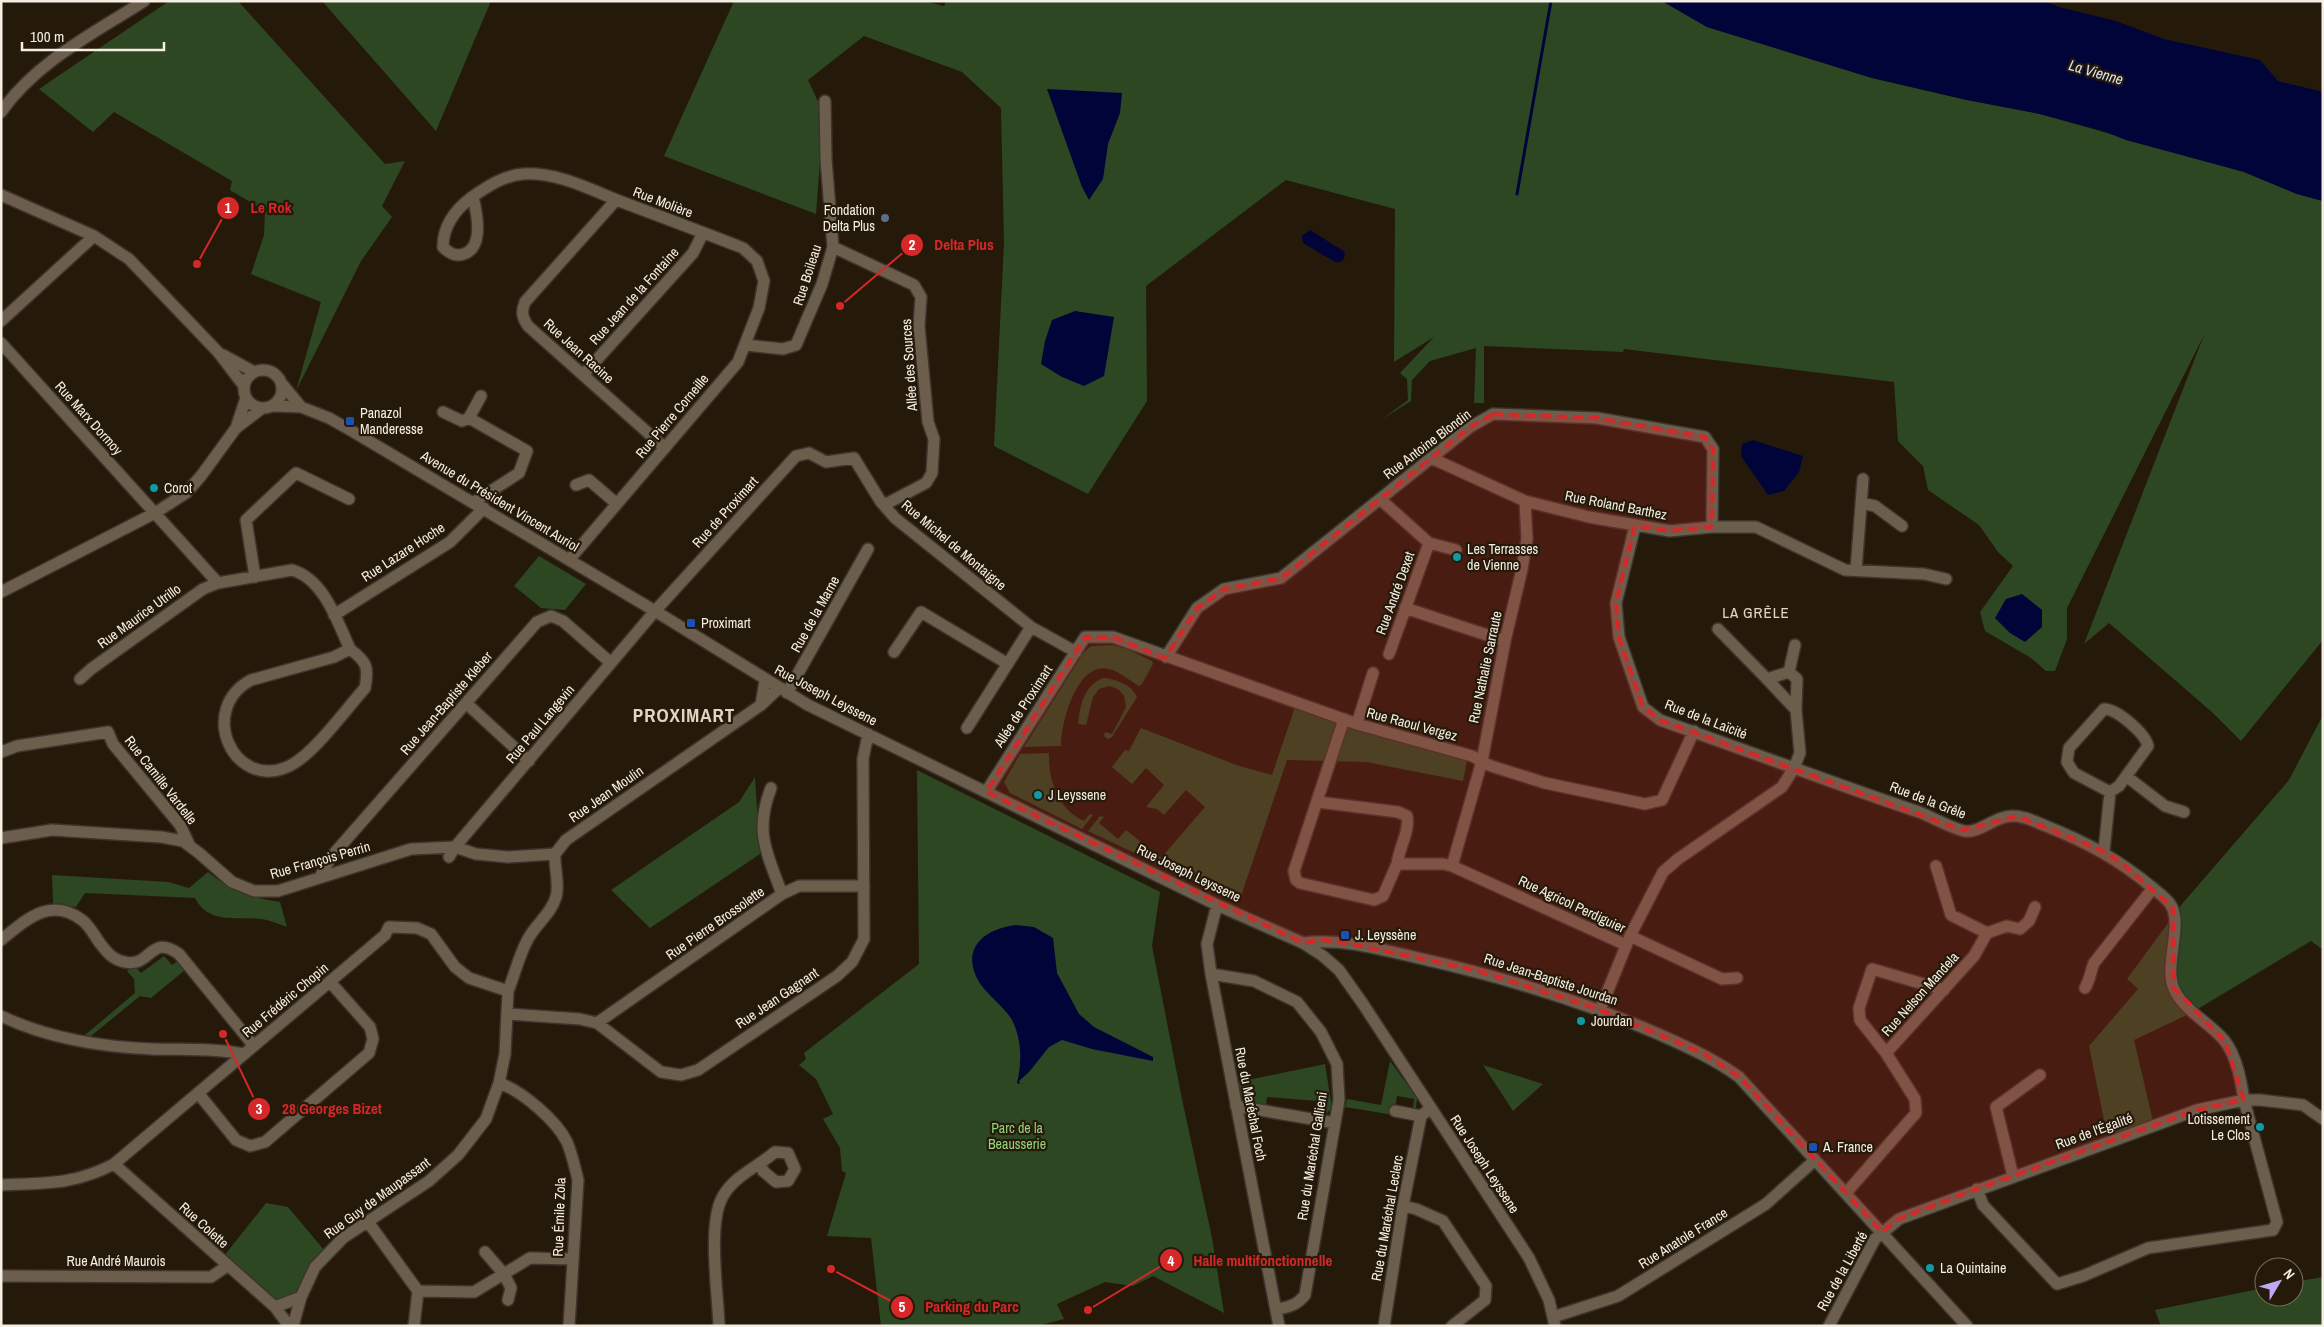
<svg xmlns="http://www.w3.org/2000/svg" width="2324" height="1327" font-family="'Archivo Narrow',sans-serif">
<rect width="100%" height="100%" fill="#251a0a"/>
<path fill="#2c4722" d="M169 1H238L385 164 405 161 382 206 392 217 361 261 296 391 321 302 251 274 264 235 265 211 230 190 232 181 114 112 93 132 39 89Z
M322 1H491L436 131Z
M734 1H924L944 6 946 1H1662L1707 27 1872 78 1967 100 2040 114 2244 172 2297 194 2323 201V640L2241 741 2213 713 2109 623 2084 644 2204 335 2067 608V639L2055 671H2046L2031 658 1985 631 1980 612 2013 566 1998 552 1979 525 1928 490 1923 466 1898 441 1894 382 1624 349 1623 352 1484 346V403H1474L1476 348 1430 361 1412 380 1411 401 1382 419 1408 400 1407 379 1400 373 1434 337 1394 362 1395 209 1286 180 1146 286 1147 401 1088 494 994 446 1004 243 1001 108 962 72 864 36 808 80 820 106V161L816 214 664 156Z
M539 556 586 584 565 610 541 608 514 586Z
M1113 645 1127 649 1152 661 1153 664 1142 684 1139 686C1130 681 1119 671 1109 669 1077 661 1061 723 1061 746L1024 747 1084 652 1091 646Z
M1104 678C1118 680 1131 684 1137 697L1112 737 1108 739 1104 736 1105 732 1112 734 1126 707 1124 696 1119 690 1110 686 1099 689 1093 697 1086 725 1078 724C1080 706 1084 684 1104 678Z
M1295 707 1462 758 1467 761 1463 781 1366 762 1287 760 1239 902 1088 831 1100 816 1104 817 1099 823 1118 839 1126 830 1161 858 1205 807 1186 790 1164 815 1157 809 1146 807 1164 785 1146 768 1132 784 1112 767 1125 750 1129 751 1141 728 1239 766 1272 775Z
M2323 715V950L2311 941 2191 1013 2134 1040 2153 1121 2107 1135 2089 1046 2138 989 2127 979 2182 904 2289 780Z
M1049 753C1048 780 1058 809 1084 821L1090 814 1093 815 1082 829 1010 793 1004 782 1020 754Z
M917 770 1160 892 1152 946 1182 1099 1212 1238 1224 1313 1153 1276 1133 1286 1105 1282 1057 1304 1064 1319 1037 1326H881L871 1238 827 1236 846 1173 842 1171 840 1148 823 1119 833 1114 816 1079 799 1065 806 1059 804 1053 919 964Z
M755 777 760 854 650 928 611 890 739 802Z
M208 872C233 892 248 897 280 902L287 927C279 924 270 920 261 919 237 916 209 925 195 898L85 893 76 907 53 903 52 875 168 882 189 888Z
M164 956 172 965 178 961 185 970 151 998 140 996 91 1036 85 1035 135 993 134 979 127 971 134 966 141 973Z
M1390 1061 1417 1098 1416 1109 1413 1108 1414 1099 1397 1096 1394 1115 1345 1107 1347 1099 1381 1105Z
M1325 1064 1332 1108 1327 1113 1319 1114V1101L1267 1097 1266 1105 1249 1102 1241 1096 1238 1082Z
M1483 1065 1543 1084 1513 1111Z
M266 1203 288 1207 324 1250 307 1271 294 1296 280 1301 268 1297 224 1256Z
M2323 1277V1326H2161L2155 1310 2264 1288V1297H2294V1282Z"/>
<path fill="#000439" d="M1662 1H2044L2059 7 2116 21 2164 39 2260 60 2278 81 2323 92V201L2297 194 2244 172 2126 140 2103 131 2040 114 1967 100 1872 78 1707 27Z
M1047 89 1122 93 1120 113 1108 144 1103 179 1089 200 1082 187Z
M1310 230 1345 252 1344 259 1341 262H1335L1303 243 1302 236Z
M1075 311 1114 317 1104 376 1084 386 1062 377 1041 364 1045 341 1052 320Z
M1753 440 1803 456 1799 472 1784 491 1768 495 1741 456 1742 444Z
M2022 594 2042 610V627L2025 642 2010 633 1995 618 2006 599Z
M1016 925 1034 927 1053 938 1057 973 1079 1014 1094 1027 1153 1057V1061L1092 1049 1062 1040 1049 1047 1029 1072 1019 1081 1020 1084 1017 1083C1022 1063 1022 1039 1012 1020 1005 1008 990 997 981 985 959 952 981 929 1016 925Z"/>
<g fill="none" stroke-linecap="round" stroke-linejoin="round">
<path stroke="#000439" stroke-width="3" d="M1517 194 1551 1"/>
<defs>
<path id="minor" d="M1 112C36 62 94 33 144 1
M1 195 94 236 129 259 218 352 244 386
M473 197C477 213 484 247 464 254 455 257 449 253 443 247 443 226 456 209 472 197 488 186 503 176 523 174 558 172 591 190 622 202 662 217 702 232 743 248L757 261 764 281 759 308 738 362 569 560
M616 200 525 302C521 312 522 317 528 326L665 448
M833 247 914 285 921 297 919 326 928 422 934 439 932 473 926 483 884 505
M1 321 94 236
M1 343 218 583 292 570C324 579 337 621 350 649L334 657 251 680C197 709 233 790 287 767 312 757 346 709 365 688 369 667 367 662 350 649
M746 345 783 349 796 345 822 284 833 247 826 159 825 101
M223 355 254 372
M244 389a19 19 0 1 1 38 0a19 19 0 1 1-38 0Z
M583 375 693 253 703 233
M283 385 301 407
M273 406 301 407 329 418 352 431 655 611 808 705 1217 905 1303 943 1323 956 1339 970 1363 1004 1529 1258 1549 1300 1555 1326
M443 412 462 421 469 418
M236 428 261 409
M1431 458 1525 501 1589 517 1670 531 1712 527H1756L1845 570 1924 574 1946 579
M576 485 589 480 617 504
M1380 499 1429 543 1456 550
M1525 501 1527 539 1522 569 1505 641 1482 761 1452 866 1626 945
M474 502 519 473 527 451 469 418 481 396
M1861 503 1875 506 1902 526
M1635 526 1616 603 1619 637 1643 707 1660 720 1794 768 1800 753 1796 710 1797 679 1789 672 1795 645
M1856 570 1863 479
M255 577 246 520 296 473 349 499
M1 592 155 513 186 493 201 476 236 428 246 398
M1405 608 1505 641
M334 615 450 542 484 508
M1718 629 1767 679
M894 652 921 612 1008 664
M1389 654 1429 543
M1166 657 1197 608 1224 589 1281 578 1470 427 1493 414 1597 418 1705 437 1713 449 1712 527
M1789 672 1767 679 1796 710
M80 679 91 669 203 589 218 583
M765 680 761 705 779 688
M787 693 868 549
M466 703 529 761
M1344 719 1294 871 1296 880 1300 883 1374 900 1383 896 1397 864H1443L1452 866
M1357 724 1373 673
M967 728 1031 627
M1 752 17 746 108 732 113 744 180 825 190 846
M2126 776 2165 806 2184 812
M771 788C754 832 767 853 782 894
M986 792 1085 637H1113L1357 724 1472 756 1491 766 1545 783 1645 804 1662 800 1694 731
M1318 802 1398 812 1407 816C1410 831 1399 848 1397 864
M1 838 52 830 161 837 183 841 199 853 232 882 254 891H278L411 849 455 847 476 854 508 857 555 854 566 840 761 705
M2104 851 2110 792 2119 786 2148 746C2145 733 2117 709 2104 709L2069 748 2067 762 2074 773 2110 792
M449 857 455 847 655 611 796 456 809 453 826 462 854 458 881 502 895 518 1031 627 1076 652
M1936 866 1951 915 1987 933
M320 877 331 857 537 622 551 616 563 621 611 663
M1217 905 1207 944 1211 974 1279 1326
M1630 936 1722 979 1737 978
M1 940C26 920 50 896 82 920 89 925 94 935 99 942 106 951 112 960 125 962 151 968 150 933 179 954L254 1046
M1303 943C1341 938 1380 949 1418 958 1499 976 1579 1000 1656 1033 1685 1046 1713 1058 1739 1077L1967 1326
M1211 974 1254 981 1297 1002 1321 1032 1337 1064 1339 1100 1305 1295C1297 1305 1289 1307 1277 1309
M2085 988C2091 978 2090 972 2094 963L2153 888
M508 991C515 974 519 955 528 939 536 924 551 914 556 897 560 884 554 868 555 854
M1600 1010 1630 936 1663 872 1678 859 1782 787 1794 768C1835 783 1877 798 1919 812 1934 818 1949 827 1964 831 1980 834 1995 815 2014 816 2025 816 2036 822 2046 826 2088 843 2118 859 2153 888 2160 894 2168 899 2172 907 2182 928 2164 967 2174 989 2184 1011 2209 1022 2224 1040 2237 1056 2241 1081 2244 1100L2277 1222 2273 1230 2148 1248 2083 1276 2057 1284 1983 1205 1977 1189
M508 1014 580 1019 597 1023 661 1072 681 1075 698 1070 837 976 852 962 864 939 863 759 868 734
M1 1016C47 1038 102 1047 152 1049 182 1050 214 1048 244 1054
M597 1023 782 894 799 886H864
M1886 1053 1860 1020 1859 1008 1872 969 1944 990
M499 1083C522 1091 556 1120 567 1142 572 1154 575 1167 578 1180L569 1326
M198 1093 236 1140 250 1146 265 1142 369 1053 373 1039 370 1027 330 982
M1236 1106 1335 1123
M1395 1111 1421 1116 1427 1111
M114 1164 275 1307
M2013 1176 1996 1107 2040 1075
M1 1185C45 1183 74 1185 114 1164L385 935 389 927 417 928 431 934 455 967 469 978 508 991 505 1054 499 1083 486 1119 458 1155 429 1181 343 1238 315 1267 301 1297 293 1326
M1846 1193 1916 1113 1915 1099 1886 1053 1974 956 1987 933 2007 926 2020 929 2029 921 2035 907
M1403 1206 1416 1209 1443 1221 1486 1286 1485 1300 1452 1326
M368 1222 418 1291 414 1326
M485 1252 504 1274 511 1288 508 1300
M1 1276 211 1277 227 1266
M418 1291 474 1292 530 1258 573 1259
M1553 1317 1618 1296 1766 1204 1815 1160
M289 1326 275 1307 301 1297
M719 1326C718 1293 707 1223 723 1196 734 1176 759 1166 775 1152L788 1153 795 1169 788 1181 776 1182 763 1171 761 1164
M1384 1326 1403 1206 1421 1116
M1829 1326 1875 1239 1899 1219 2197 1110 2244 1100H2260L2303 1105 2323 1119"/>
</defs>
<use href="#minor" stroke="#3c342d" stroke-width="14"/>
<use href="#minor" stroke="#6b5e4c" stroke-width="11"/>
</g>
<path fill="#d62828" fill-opacity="0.2" stroke="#d62828" stroke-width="4" stroke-dasharray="10 6" stroke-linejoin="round" d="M1493 414 1597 418 1705 437 1713 449 1712 527 1670 531 1635 526 1616 603 1619 637 1643 707 1660 720 1962 830 2017 816 2104 851 2123 864 2173 908 2174 988 2225 1041 2244 1100 2197 1110 1977 1189 1899 1219 1882 1232 1739 1077 1704 1054 1600 1010 1475 970 1350 944 1323 940 1303 943 986 792 1085 637H1113L1165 658 1197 608 1224 589 1281 578 1470 427Z"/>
<circle fill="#5c6f8a" stroke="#251a0a" stroke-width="2" cx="885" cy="218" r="5"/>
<g fill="#1a4fb4" stroke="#251a0a" stroke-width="2">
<rect x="345" y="416" width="10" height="10" rx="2.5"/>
<rect x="686" y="618" width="10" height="10" rx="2.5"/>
<rect x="1340" y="930" width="10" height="10" rx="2.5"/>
<rect x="1808" y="1142" width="10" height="10" rx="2.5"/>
</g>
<g fill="#0f9aa8" stroke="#251a0a" stroke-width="2">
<circle cx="154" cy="488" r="5"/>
<circle cx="1457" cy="557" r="5"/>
<circle cx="1038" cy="795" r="5"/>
<circle cx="1581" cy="1021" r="5"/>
<circle cx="2260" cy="1127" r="5"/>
<circle cx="1930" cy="1268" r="5"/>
</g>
<g text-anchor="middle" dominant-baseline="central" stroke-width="4.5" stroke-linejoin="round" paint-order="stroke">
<g font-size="14" fill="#f5eee3" stroke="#251a0a">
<text transform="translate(663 202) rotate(21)">Rue Molière</text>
<text transform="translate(807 275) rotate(-72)">Rue Boileau</text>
<text transform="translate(634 296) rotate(-48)">Rue Jean de la Fontaine</text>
<text transform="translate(579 351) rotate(42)">Rue Jean Racine</text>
<text transform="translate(909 365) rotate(-94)">Allée des Sources</text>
<text transform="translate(672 416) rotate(-50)">Rue Pierre Corneille</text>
<text transform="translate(89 418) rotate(48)">Rue Marx Dormoy</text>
<text transform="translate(1427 444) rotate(-37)">Rue Antoine Blondin</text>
<text transform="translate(500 501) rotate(31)">Avenue du Président Vincent Auriol</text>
<text transform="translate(1616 505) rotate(11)">Rue Roland Barthez</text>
<text transform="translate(725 512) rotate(-48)">Rue de Proximart</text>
<text transform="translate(954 545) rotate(40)">Rue Michel de Montaigne</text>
<text transform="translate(403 552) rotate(-33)">Rue Lazare Hoche</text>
<text transform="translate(1395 593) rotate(-70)">Rue André Dexet</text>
<text transform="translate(815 614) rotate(-61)">Rue de la Marne</text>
<text transform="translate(139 616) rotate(-36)">Rue Maurice Utrillo</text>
<text transform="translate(1485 667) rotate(-78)">Rue Nathalie Sarraute</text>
<text transform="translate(826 695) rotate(28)">Rue Joseph Leyssene</text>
<text transform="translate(446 703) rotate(-49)">Rue Jean-Baptiste Kleber</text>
<text transform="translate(1023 706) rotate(-57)">Allée de Proximart</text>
<text transform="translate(1706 719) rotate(21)">Rue de la Laïcité</text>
<text transform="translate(540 724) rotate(-50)">Rue Paul Langevin</text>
<text transform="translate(1412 724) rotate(15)">Rue Raoul Vergez</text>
<text transform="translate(161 780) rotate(52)">Rue Camille Vardelle</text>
<text transform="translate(606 794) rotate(-35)">Rue Jean Moulin</text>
<text transform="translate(1928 800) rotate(21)">Rue de la Grêle</text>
<text transform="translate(320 860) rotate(-16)">Rue François Perrin</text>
<text transform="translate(1189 873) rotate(26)">Rue Joseph Leyssene</text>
<text transform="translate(1572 904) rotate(25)">Rue Agricol Perdiguier</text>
<text transform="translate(715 923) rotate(-35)">Rue Pierre Brossolette</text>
<text transform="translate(1551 979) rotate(18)">Rue Jean-Baptiste Jourdan</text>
<text transform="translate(1920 994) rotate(-48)">Rue Nelson Mandela</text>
<text transform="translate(777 998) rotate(-34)">Rue Jean Gagnant</text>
<text transform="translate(285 1000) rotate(-40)">Rue Frédéric Chopin</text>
<text transform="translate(1251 1104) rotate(79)">Rue du Maréchal Foch</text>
<text transform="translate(2094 1131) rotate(-20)">Rue de l'Égalité</text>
<text transform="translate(1312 1156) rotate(-81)">Rue du Maréchal Gallieni</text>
<text transform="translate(1485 1164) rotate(57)">Rue Joseph Leyssene</text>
<text transform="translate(377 1198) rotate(-36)">Rue Guy de Maupassant</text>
<text transform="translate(559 1217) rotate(-88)">Rue Émile Zola</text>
<text transform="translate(1387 1218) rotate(-80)">Rue du Maréchal Leclerc</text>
<text transform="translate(204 1225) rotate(42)">Rue Colette</text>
<text transform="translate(1683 1238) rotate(-32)">Rue Anatole France</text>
<text x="116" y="1261">Rue André Maurois</text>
<text transform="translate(1842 1271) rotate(-61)">Rue de la Liberté</text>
</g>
<g font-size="14" fill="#f5eee3" stroke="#251a0a" text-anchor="start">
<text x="875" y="210" text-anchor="end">Fondation<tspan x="875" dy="16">Delta Plus</tspan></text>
<text x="360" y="413">Panazol<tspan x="360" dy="16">Manderesse</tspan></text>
<text x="164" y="488">Corot</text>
<text x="1467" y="549">Les Terrasses<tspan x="1467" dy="16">de Vienne</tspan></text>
<text x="701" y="623">Proximart</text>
<text x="1048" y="795">J Leyssene</text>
<text x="1355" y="935">J. Leyssène</text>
<text x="1591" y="1021">Jourdan</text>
<text x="2250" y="1119" text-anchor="end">Lotissement<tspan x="2250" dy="16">Le Clos</tspan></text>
<text x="1823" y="1147">A. France</text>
<text x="1940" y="1268">La Quintaine</text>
</g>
<g font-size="14" fill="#94d47f" stroke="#251a0a">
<text x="1017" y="1128">Parc de la<tspan x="1017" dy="16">Beausserie</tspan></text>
</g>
<g font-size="15" font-style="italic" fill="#d9e4f5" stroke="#251a0a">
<text transform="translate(2096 72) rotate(16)">La Vienne</text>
</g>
<g font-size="15" letter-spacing="1" fill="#e4d5c1" stroke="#251a0a">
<text x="1756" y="612">LA GRÊLE</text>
</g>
<g font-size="19" font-weight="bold" letter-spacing="1" fill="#e4d5c1" stroke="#251a0a">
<text x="684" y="715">PROXIMART</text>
</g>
</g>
<path fill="none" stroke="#d62828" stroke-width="2" d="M197 264L228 208M840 306L912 245M223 1034L259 1109M1088 1310L1171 1260M831 1269L902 1307"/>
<g fill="#d62828" stroke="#251a0a" stroke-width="2">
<circle cx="197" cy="264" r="5"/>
<circle cx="840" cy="306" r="5"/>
<circle cx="223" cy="1034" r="5"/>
<circle cx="1088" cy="1310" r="5"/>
<circle cx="831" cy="1269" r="5"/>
<circle cx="228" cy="208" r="12"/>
<circle cx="912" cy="245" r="12"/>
<circle cx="259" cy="1109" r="12"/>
<circle cx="1171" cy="1260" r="12"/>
<circle cx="902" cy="1307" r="12"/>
</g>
<g font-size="15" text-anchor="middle" font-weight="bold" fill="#fff">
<text x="228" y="213">1</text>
<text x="912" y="250">2</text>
<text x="259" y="1114">3</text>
<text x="1171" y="1266">4</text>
<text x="902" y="1312">5</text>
</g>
<g font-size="15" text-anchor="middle" font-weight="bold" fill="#d62828" stroke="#251a0a" stroke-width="4.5" stroke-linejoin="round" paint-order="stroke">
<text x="271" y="213">Le Rok</text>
<text x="964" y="250">Delta Plus</text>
<text x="332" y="1114">28 Georges Bizet</text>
<text x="1263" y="1266">Halle multifonctionnelle</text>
<text x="972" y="1312">Parking du Parc</text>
</g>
<rect width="2324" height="1327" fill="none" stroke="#f5eee3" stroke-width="5"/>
<g transform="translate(2279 1282) rotate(52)"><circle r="24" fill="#251a0a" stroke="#786f61"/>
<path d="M0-4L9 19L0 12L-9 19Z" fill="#c1a8f3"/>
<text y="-8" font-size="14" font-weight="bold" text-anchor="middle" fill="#f5eee3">N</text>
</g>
<path d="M22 42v8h142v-8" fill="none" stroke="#f5eee3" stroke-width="2.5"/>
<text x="30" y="42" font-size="15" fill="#f5eee3" stroke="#251a0a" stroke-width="4" paint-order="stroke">100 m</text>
</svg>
